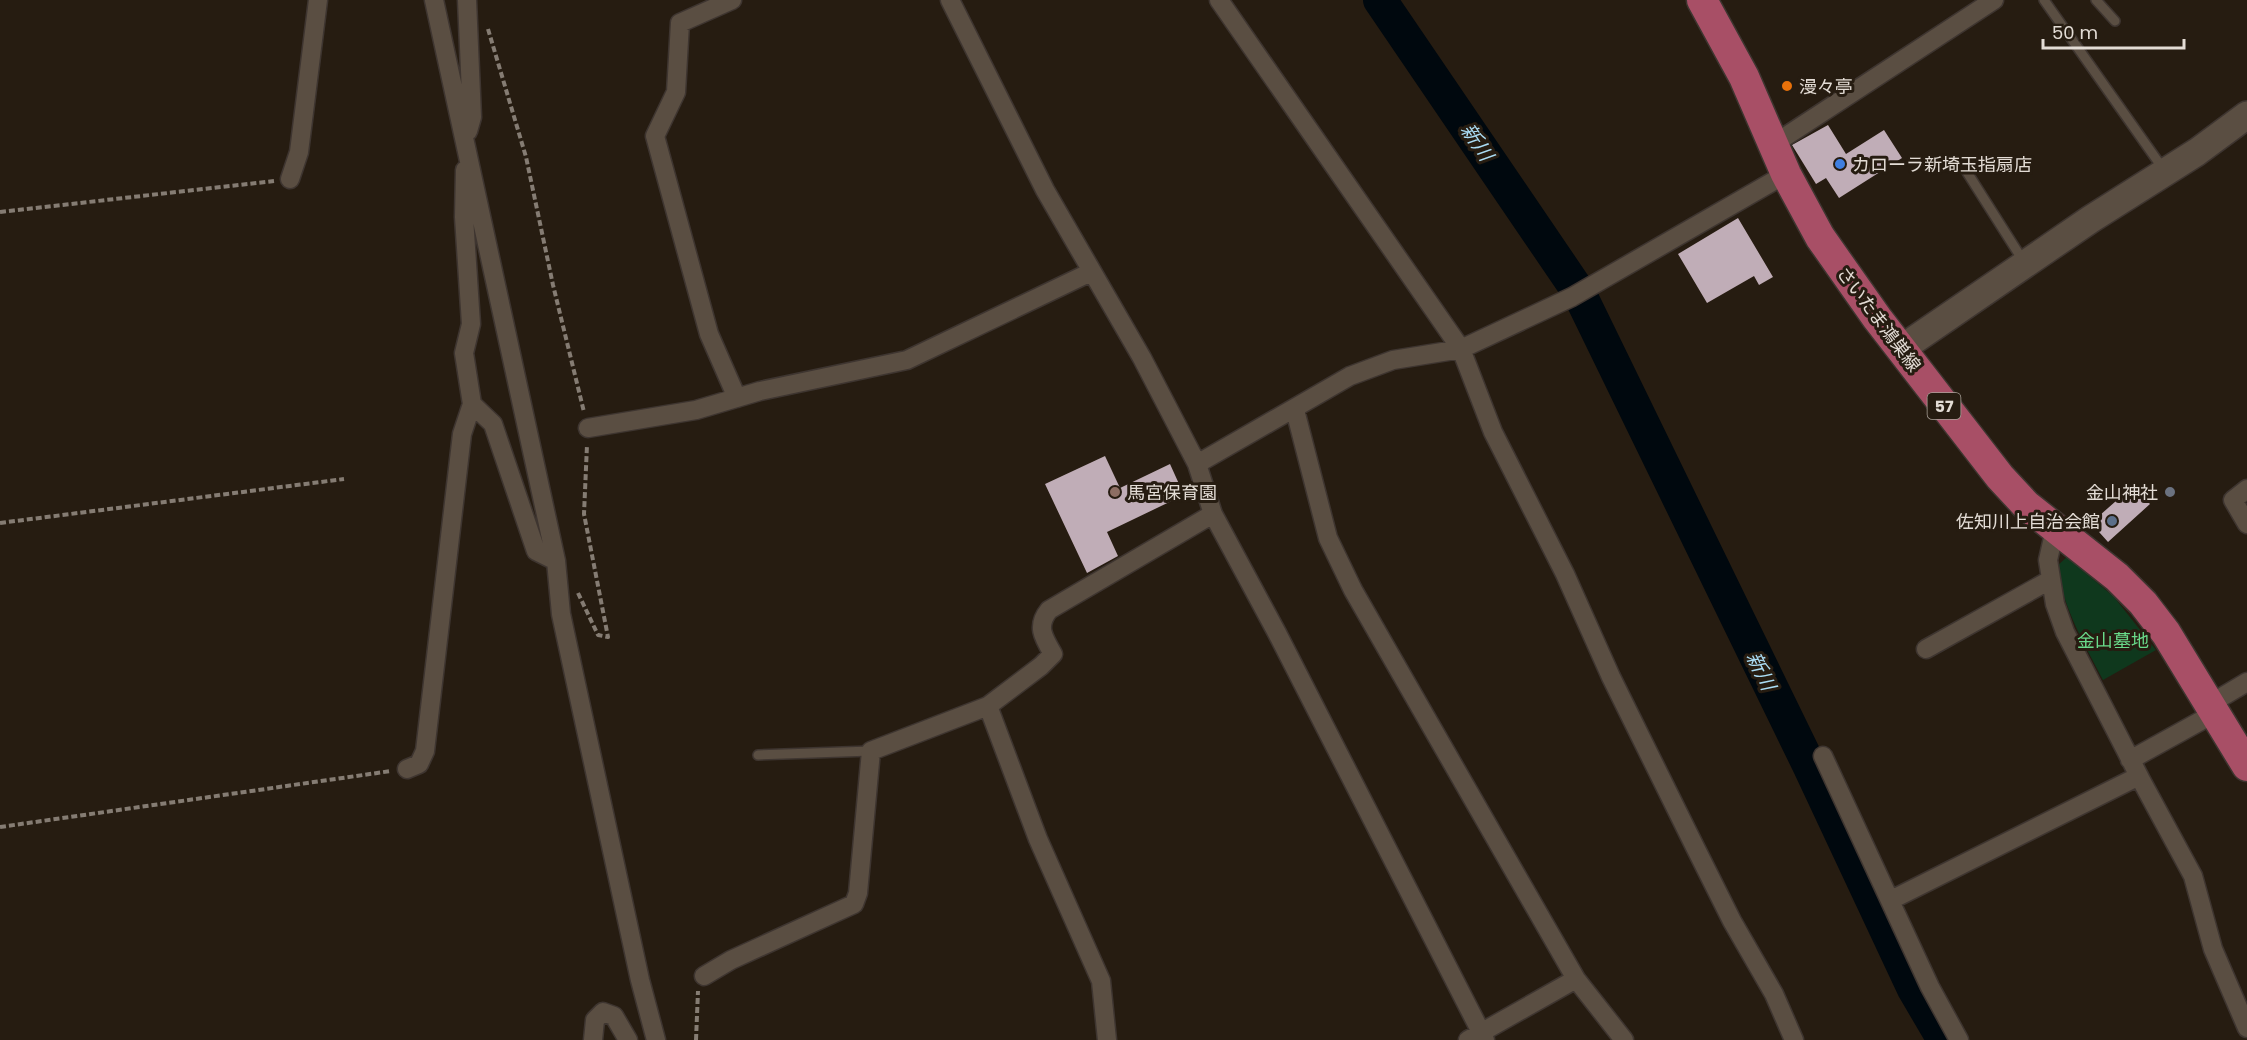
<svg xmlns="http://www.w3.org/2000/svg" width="2247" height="1040" font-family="Poppins,'Noto Sans JP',sans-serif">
<rect width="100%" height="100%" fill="#261c11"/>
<path fill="#0f381d" d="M2067 557 2114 597 2156 650 2103 680C2084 643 2063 608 2057 566Z"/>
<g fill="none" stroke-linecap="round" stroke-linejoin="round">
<path stroke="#00080e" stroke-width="34" d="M1380 0 1574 285
M1582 299 1810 767 1914 989 1944 1040"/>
</g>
<path fill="#c0adb7" d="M1828 125 1846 154 1884 130 1902 158 1839 198 1826 178 1816 184 1792 145Z
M1738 218 1773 277 1759 285 1754 276 1707 303 1678 254Z
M1105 456 1120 488 1170 464 1184 495 1107 532 1118 556 1087 573 1045 484Z
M2133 486 2150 504 2108 542 2091 523Z"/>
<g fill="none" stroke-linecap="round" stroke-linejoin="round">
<defs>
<path id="lane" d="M2044 0 2164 170
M2096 0 2115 21
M1965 169 2024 262
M758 755 871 751"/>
<path id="street" d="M434 0 556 561 561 614 640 980 656 1040
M467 0 472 117 468 131
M732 0 680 23 676 92 655 136 709 334 737 398
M950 0 1045 190 1142 358 1197 464 1213 514 1277 633 1485 1040
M1219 0 1461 349 1493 432 1565 574 1611 677 1695 847 1732 921 1774 994 1794 1040
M1774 144 1994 0
M290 179 299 152 318 0
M472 404 493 424 536 551 556 561
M1295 410 1328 538 1353 590 1576 979 1624 1040
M588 428 696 410 760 391 907 360 1091 272
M1197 464 1350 376 1393 360 1461 349 1572 297 1786 174
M2247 489 2233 500 2247 524
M2055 529 2048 560 2055 604 2065 632 2141 780 2193 876 2213 949 2247 1028
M1926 649 2050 580
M2210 704 2247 682
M1823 756 1930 987 1959 1040
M2130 760 2215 713
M407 769 419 764 425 751 462 434 472 404 464 353 471 324 464 217 465 170
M1891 900 2139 776
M704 976 731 960 854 904 858 893 871 751 988 706
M593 1040 595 1020 603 1012 614 1016 628 1040
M1107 1040 1101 981 1038 839 988 706 1041 666 1053 654C1043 637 1036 626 1049 610L1213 514
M1468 1040 1576 979"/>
<path id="secondary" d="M1901 349 2091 219 2197 152 2247 115"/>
<path id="primary" d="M1702 0 1744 77 1786 174 1820 237 1877 318 2000 477 2026 505 2117 577 2143 603 2166 633 2247 766"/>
</defs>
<use href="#lane" stroke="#3e3530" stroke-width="12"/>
<use href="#street" stroke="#3e3530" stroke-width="21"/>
<use href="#secondary" stroke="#3e3530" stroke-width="30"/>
<use href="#primary" stroke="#3e3530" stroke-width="33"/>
<path stroke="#857c73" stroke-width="4" stroke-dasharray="6 3" stroke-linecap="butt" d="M488 29 526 157 553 285 584 412
M0 212 274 181
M0 523 344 479
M578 593 598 635 608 637 584 514 587 445
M0 827 391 771
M696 1040 698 991"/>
<use href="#lane" stroke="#5a4e42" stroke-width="9"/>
<use href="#street" stroke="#5a4e42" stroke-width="18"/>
<use href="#secondary" stroke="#5a4e42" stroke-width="27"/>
<use href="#primary" stroke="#a84f66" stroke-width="30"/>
</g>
<circle fill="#e8710a" stroke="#261c11" stroke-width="2" cx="1787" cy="86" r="6"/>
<circle fill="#3f7fe0" stroke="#261c11" stroke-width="2" cx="1840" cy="164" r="6"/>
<circle fill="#8d6e63" stroke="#261c11" stroke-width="2" cx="1115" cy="492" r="6"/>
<circle fill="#6b7280" stroke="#261c11" stroke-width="2" cx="2170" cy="492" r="6"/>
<circle fill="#5c6f8a" stroke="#261c11" stroke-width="2" cx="2112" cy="521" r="6"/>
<g text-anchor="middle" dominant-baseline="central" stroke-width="6" stroke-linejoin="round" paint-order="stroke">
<rect fill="#261c11" stroke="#aaa29a" stroke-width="1.5" x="1927.5" y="393" width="33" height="26" rx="4.5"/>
<g font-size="16" font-weight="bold" fill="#e3dcd5">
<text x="1944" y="406">57</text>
</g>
<g font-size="18" fill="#e3dcd5" stroke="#261c11" text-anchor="start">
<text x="1799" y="86">漫々亭</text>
<text x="1852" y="164">カローラ新埼玉指扇店</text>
<text x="1127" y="492">馬宮保育園</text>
<text x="2158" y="492" text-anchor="end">金山神社</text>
<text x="2100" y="521" text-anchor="end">佐知川上自治会館</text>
</g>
<g font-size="18" fill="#e3dcd5" stroke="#261c11">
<text transform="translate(1879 319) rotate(53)">さいたま鴻巣線</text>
</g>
<g font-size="18" fill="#69da8a" stroke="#261c11">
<text x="2113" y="640">金山墓地</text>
</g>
<g font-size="20" font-style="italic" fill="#abddf5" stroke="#261c11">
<text transform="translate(1477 142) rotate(56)">新川</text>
<text transform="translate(1761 671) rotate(64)">新川</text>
</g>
</g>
<path d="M2043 39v9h141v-9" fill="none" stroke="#e3dcd5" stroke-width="3"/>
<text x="2052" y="39" font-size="18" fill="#e3dcd5" stroke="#261c11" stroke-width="4.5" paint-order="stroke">50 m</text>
</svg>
